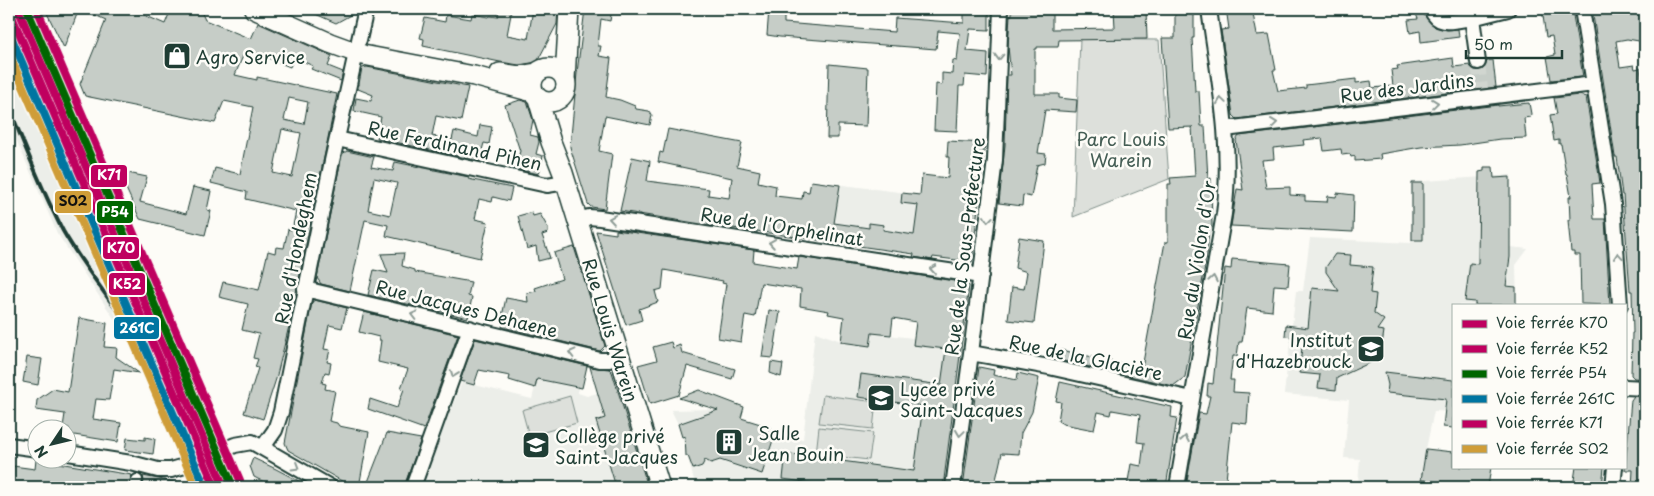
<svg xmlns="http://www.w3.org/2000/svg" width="1654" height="496" font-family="'Playpen Sans',sans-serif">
<rect width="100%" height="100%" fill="#fdfcf7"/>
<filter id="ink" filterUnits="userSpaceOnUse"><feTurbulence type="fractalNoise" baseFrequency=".02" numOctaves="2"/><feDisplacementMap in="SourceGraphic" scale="10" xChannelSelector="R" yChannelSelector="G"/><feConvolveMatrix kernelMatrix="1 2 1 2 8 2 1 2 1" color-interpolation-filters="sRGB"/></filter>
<g filter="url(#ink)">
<path fill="#eceee9" d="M9 9H31L167 317 220 451 238 487H197L180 445 127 338 57 233 9 123Z
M1511 175 1510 247 1528 249 1516 265 1517 305H1453V412L1434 411 1426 449 1420 487H1392L1358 484 1360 459 1344 458 1349 400 1284 394 1296 291H1303L1310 238 1411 243V182Z
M811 181 923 195V255L802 238Z
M830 308 880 334 961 344 943 487H696L682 437 678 424 671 410 716 409 770 427 769 434 803 439 815 332 841 341 844 317 828 314Z
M537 379 579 387 578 393 587 396 617 387 648 487H440L423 479 462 382 532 399Z"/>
<path fill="#dde0db" stroke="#7e8e88" d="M1080 39 1159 40 1169 179 1073 217Z
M823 395 876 402 873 429 819 423Z
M570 396 577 423 529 436 522 410Z
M819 427 873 433 869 460 816 454Z"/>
<path fill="#c6cdc7" stroke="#1f3d34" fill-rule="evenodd" d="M45 9H79L64 48Z
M81 9H138L137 12 165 24 171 9H200L205 20 251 39 258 23 332 56 328 66 343 72 341 81 311 69 313 66 294 57 290 67 246 49 235 75 257 80V77L337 94 291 318 276 379 263 419 244 413 258 368 255 367 258 359 253 358 259 334 242 330 248 304 219 297 223 282 259 290 268 251 275 253 276 247 284 248 288 229 292 230 296 211 246 199 247 192 211 183 215 168 240 174 253 107 224 101 215 123 85 96 80 84 106 20ZM289 98 308 102 304 124 284 120ZM282 129 301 133 292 177 273 173Z
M304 9H357L356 12 336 23Z
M499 9H512L507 35 528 39 533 9H558L557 24 537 62 519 65 500 62 423 46 424 39 420 38 425 18 445 22 446 15 471 19 472 14 489 17 490 16 498 17Z
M585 9H612L610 21 601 19 598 46H601L599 56 611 58 606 97 620 100 635 106 636 109 649 111 652 115 650 125 605 116 599 151 612 154 605 209 591 207 588 204 570 147 577 73Z
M769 9 784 10V23L894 32 895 18 964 23V9H989V30L970 29 967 51 988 53 987 77 965 75 964 86H959L957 131 934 130 936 84 942 85V73L952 74 953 60 957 61 960 33 938 31 936 49 780 37 767 35Z
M1012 9H1052V29L1115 28 1114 9H1146L1147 39 1059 40 1058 47H1037V49H1035V94H1059V98L1077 100 1076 112 1045 110 1038 153 1046 154 1045 163 1037 165 1031 197 1023 195 1022 206 999 203 1005 145 1007 75H1011L1008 47 1010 15H1012Z
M1228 9H1252L1257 35 1269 34 1276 70H1273L1278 91 1306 88V85L1356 79V83L1371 81 1372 88 1393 86 1391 70 1398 69 1397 66 1453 58 1454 67 1470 65 1474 70 1479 71 1484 69 1487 61 1493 60 1496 87 1237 119 1233 115 1221 30 1229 29 1227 15 1229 13Z
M1414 9H1422L1427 19 1435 27 1447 30 1458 29 1459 37 1421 42 1420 31 1410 33 1408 20 1418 19Z
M1542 9H1572L1583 77 1551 80 1547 57 1555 55 1552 36 1546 37Z
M1592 9H1645V42L1627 39 1616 41 1620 67 1634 65 1635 69 1640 68 1645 107V379L1634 378 1631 375 1632 333H1633L1632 291H1630L1623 195H1622L1617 157H1615L1614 150Z
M1194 12V38H1192L1195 91H1199L1201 126H1205L1208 179 1211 178 1212 228H1209L1207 256 1185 377 1173 386 1059 360 1061 350 1142 368 1165 242H1168V184H1171L1170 178 1195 176 1192 127H1193L1168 128 1162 38H1175V13Z
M829 64 868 68 866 126 838 125V138H827Z
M367 67 468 87 461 121 436 116 432 136 452 140 454 131 478 137 480 125 492 127 489 144 484 143 479 161 377 138 381 117 354 111 356 98 371 101 373 95 358 89 362 68Z
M1579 95 1586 97 1598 169 1600 183 1592 184 1594 219H1605L1610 305 1581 304 1580 255H1574V252H1571L1568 220H1570L1569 197H1571L1567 174H1566L1561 144H1559V140L1554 141 1550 115 1557 114 1554 98Z
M520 100 527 102 533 120 530 135 538 137 539 142 536 154 543 156 539 174 515 169 520 151 505 105Z
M1529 103 1531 114 1530 117 1524 118 1526 138 1500 139 1460 145 1421 147 1380 154 1381 159 1355 161V156L1351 157 1350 154 1342 155 1341 149 1324 151 1322 138 1303 140 1304 145 1273 148 1274 159 1262 160 1266 188 1290 187V195L1305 196V201L1327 202 1328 196 1336 197 1337 193 1354 195 1353 232 1231 226 1237 189 1243 190 1236 140 1239 136 1498 105V106Z
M668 129 742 143 737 166 760 171 758 182 776 186 775 196 802 199 803 191 809 192 811 181 840 185 834 223 869 228V223L884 225 883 230 914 235 918 205 901 203 902 193 920 195 922 175 948 178 949 157H947L948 141 985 143 972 262 933 257 932 260 913 257 914 254 762 232 757 231V233L739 230V229L720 226V227L620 211 632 157 650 161 647 181 709 189 708 195 729 198 732 178 658 162 660 152 663 153Z
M347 151 374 157 371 167 393 171 395 162 469 177 468 179 512 188 509 201 493 197 492 202 479 199 475 219 488 222 480 258 386 236 388 225 365 220 350 291 321 284 317 278 342 154ZM374 178 397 183 390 215 368 210Z
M1484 167H1493L1494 178 1510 177V257L1506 286 1516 287V305H1475V302L1465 301 1470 263 1478 264 1479 172 1484 171Z
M118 171 147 177 140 202 186 214 193 187 211 191 207 210 211 211 205 235 140 219Z
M1412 183H1423V240H1412Z
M532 212 533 216 540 214 548 228V233L542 235 550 258 538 261 536 246 527 249 518 216Z
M616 230 754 250 753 262 797 269 799 257 967 283 969 286 943 487H864L847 485V487H817L818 484 783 479 785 460 791 454 914 471 923 406 858 397 861 374 941 385 946 349 913 345 916 322 893 318 891 335 872 333 870 346 841 342 844 317 828 314 829 311 800 306 801 289 761 283 755 317 745 315 741 342 718 338 726 284 722 283 723 281 664 270 662 289 655 291 658 302 639 309 642 320 626 325 596 231 616 234Z
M1019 237 1044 241 1034 323 1008 320 1012 287 1024 289 1027 272 1015 268Z
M574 247 605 346 600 351 502 327 505 317 502 316 506 298 528 302 527 293 536 291 535 288 562 279 554 253Z
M404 253 402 266 415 270V272L471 282 468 296 472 297 468 318 368 295 374 270 388 273 381 254Z
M1335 254 1351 255 1350 265 1373 267 1370 293 1376 294 1374 313 1384 320 1377 330 1384 331 1380 358 1337 378 1336 390 1318 388 1320 375 1299 373 1303 339 1285 336 1286 325 1308 328 1312 288 1339 291 1326 272V267Z
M1232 259 1290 264 1288 286 1274 285 1272 311 1247 308 1242 342H1239L1237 356H1233L1230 380H1234L1233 392 1249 393 1247 424 1232 422 1226 480H1224L1223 487H1186L1199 413 1206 414 1210 396H1207L1208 383 1213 384 1225 268 1231 269Z
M315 300 347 308 342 328 329 325 324 349 330 350 327 362 331 363 329 373 325 372 322 383 326 384 325 389 335 391 329 421 337 423 339 426 369 432 359 487H352L288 450 285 443 312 302Z
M769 310 780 312 773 358 762 357Z
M364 312 458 335 424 429 368 409 370 399 397 408 404 389 401 388 408 369 378 362 381 340H379V337L359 332Z
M79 318 107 323 104 347 117 348 116 357 139 373 114 369 109 400 96 399 93 419 121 423 118 442 68 434 69 428 63 427 65 414 36 410 37 400 53 389 68 392Z
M475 339 587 366 582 388 537 379 535 388 509 380 510 376 479 370 474 385 460 381Z
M671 342 673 348 680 345 682 353 735 369 732 379 687 366 679 395 650 404 638 365 657 360 653 347Z
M27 357 42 359 38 385 23 382Z
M771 362 783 364 781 377 770 373Z
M590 367 609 369 612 372 648 487H616L596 421 605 418Z
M979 367 994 370 993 375 1017 380 1018 373 1039 378 1032 412 1021 433 1019 454 1002 453 995 484 982 483 981 487H963Z
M1385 372 1453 380V428L1443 427 1446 399 1387 393 1388 385Z
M1060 382 1172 407 1171 417 1177 418 1166 487H1127L1131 464 1141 466 1144 443 1137 442 1140 415 1112 410 1111 415 1098 412 1094 430 1063 424 1058 421 1061 402 1056 401Z
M699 390 744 407 741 418 770 427 768 434 773 435V440L762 474 720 460 711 463 705 460 702 466 693 469 688 456H686L685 436 682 437 678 424 718 410 679 398Z
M1634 396 1645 397V487H1632L1633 470H1625L1631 400Z
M387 433 421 439 404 487H366Z
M145 437 155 439 153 454 125 450 127 438 145 440Z
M1426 449 1453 452V467H1491L1488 487 1421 480Z
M253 458 276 469 310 487H274L254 477 250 466Z
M36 460 58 463 132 475 128 487H68L48 484V487H10L13 466 35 469Z
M1576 467H1604L1602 487H1573Z
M143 476 174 482 173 487H142L144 481Z"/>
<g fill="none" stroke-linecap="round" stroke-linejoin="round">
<path stroke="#d1d6d0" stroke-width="14" stroke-dasharray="14 7" stroke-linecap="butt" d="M1478 62 1481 89"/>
<defs>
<path id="pedestrian" d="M135 487 137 480"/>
<path id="minor" d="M1431 9C1439 28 1455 20 1472 18
M1582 9 1613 204 1620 305
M359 40 366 9
M1478 62 1472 18 1508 9
M1225 129 1594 84
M337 139 547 185 566 182
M577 220 589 217 600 218 981 276
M305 289 600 360H609L620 357
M971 353 1049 367 1192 399
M1625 387 1645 388
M9 445 38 449
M263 447 275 430 281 412 332 161 356 53
M68 453 131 463 158 470H171L188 465 235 445 252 442 330 487
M413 487 470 328
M953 487 971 353 995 160 1001 9
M1177 487 1224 214C1233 145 1218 76 1209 9
M1613 487 1615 467"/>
<path id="secondary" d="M254 9 330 43 363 55 474 76 533 92
M532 85a17 17 0 1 1 34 0a17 17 0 1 1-34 0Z
M500 73 519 76 536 73
M565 79 569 9
M538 99 551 142 563 173 660 487"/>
</defs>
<use href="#pedestrian" stroke="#1f3d34" stroke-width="14"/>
<use href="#minor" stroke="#1f3d34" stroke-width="18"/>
<use href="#secondary" stroke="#1f3d34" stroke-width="22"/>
<use href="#pedestrian" stroke="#fdfcf7" stroke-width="10"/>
<use href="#minor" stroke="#fdfcf7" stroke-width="14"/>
<use href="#secondary" stroke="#fdfcf7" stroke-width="19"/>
<path stroke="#1f3d34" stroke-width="4" d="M9 42 138 344 157 384
M9 107C26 149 42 191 63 231 80 261 102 288 121 317"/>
<defs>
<path id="rail-1" d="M18 9 224 487"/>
<path id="rail-2" d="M10 12 215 487"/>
<path id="rail-3" d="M27 9 232 484"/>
<path id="rail-4" d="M9 32 205 487"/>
<path id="rail-5" d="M37 9 240 480"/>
<path id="rail-6" d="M9 54 196 487"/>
</defs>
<use href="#rail-1" stroke="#fdfcf7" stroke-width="11"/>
<use href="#rail-2" stroke="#fdfcf7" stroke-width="11"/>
<use href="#rail-3" stroke="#fdfcf7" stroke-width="11"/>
<use href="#rail-4" stroke="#fdfcf7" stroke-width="11"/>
<use href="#rail-5" stroke="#fdfcf7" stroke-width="11"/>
<use href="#rail-6" stroke="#fdfcf7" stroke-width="11"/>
<use href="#rail-1" stroke="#bf005f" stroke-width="8"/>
<use href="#rail-2" stroke="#bf005f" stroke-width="8"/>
<use href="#rail-3" stroke="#060" stroke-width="8"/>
<use href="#rail-4" stroke="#0075a1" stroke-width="8"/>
<use href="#rail-5" stroke="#bf005f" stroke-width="8"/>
<use href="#rail-6" stroke="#cf9d38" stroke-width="8"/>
</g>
<defs><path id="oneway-chevron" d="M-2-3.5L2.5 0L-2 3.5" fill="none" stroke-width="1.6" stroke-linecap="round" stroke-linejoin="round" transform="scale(1.25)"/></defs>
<g stroke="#8e9c96">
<use href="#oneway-chevron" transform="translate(999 57) rotate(92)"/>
<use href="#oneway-chevron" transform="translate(1221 101) rotate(-98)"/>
<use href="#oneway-chevron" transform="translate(1435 103) rotate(-7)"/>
<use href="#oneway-chevron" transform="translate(1274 123) rotate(-7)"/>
<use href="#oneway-chevron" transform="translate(612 219) rotate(-172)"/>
<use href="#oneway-chevron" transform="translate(988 219) rotate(97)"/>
<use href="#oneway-chevron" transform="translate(772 243) rotate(-171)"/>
<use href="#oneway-chevron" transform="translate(1618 256) rotate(-95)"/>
<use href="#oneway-chevron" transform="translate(933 269) rotate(-171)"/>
<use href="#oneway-chevron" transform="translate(1213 279) rotate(-80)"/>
<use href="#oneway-chevron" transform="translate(414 315) rotate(-166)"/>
<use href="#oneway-chevron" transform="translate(572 353) rotate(-166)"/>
<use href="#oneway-chevron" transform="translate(454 374) rotate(110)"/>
<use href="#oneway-chevron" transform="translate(960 433) rotate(98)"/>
<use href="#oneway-chevron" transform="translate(1185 439) rotate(-80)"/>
<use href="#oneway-chevron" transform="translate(296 467) rotate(31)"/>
</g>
</g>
<defs>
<symbol id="shop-square" viewBox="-11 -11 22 22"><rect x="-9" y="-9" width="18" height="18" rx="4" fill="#1f3d34" stroke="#fdfcf7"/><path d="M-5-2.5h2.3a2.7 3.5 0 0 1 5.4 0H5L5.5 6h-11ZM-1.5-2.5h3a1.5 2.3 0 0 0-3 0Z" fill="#fff"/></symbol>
<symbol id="school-square" viewBox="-11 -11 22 22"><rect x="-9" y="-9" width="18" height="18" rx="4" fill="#1f3d34" stroke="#fdfcf7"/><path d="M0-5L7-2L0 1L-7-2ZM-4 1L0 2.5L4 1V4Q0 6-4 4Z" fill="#fff"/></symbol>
<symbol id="building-square" viewBox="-11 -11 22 22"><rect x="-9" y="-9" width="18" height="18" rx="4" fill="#1f3d34" stroke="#fdfcf7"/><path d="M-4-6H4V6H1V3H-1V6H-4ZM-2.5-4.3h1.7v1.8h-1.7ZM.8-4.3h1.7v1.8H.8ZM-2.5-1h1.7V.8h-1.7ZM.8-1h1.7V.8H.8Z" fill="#fff"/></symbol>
</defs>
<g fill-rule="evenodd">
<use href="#shop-square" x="161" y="40" width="32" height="32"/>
<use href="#school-square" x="1355" y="333" width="32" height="32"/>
<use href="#school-square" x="865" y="382" width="32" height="32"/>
<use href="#building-square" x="713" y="426" width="32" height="32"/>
<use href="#school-square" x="520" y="429" width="32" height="32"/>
</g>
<g text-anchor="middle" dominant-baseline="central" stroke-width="5" stroke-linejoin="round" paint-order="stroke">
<g font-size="18" fill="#1f3d34" stroke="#fdfcf7" text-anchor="start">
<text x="196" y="56">Agro Service</text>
<text x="1352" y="339" text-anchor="end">Institut<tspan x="1352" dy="21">d'Hazebrouck</tspan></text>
<text x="900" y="388">Lycée privé<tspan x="900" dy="21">Saint-Jacques</tspan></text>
<text x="748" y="432">, Salle<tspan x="748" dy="21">Jean Bouin</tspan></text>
<text x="555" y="435">Collège privé<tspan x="555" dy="21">Saint-Jacques</tspan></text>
</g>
<g font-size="18" fill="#1f3d34" stroke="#fdfcf7">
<text transform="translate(1407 87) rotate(-7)">Rue des Jardins</text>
<text transform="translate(455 145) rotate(12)">Rue Ferdinand Pihen</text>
<text transform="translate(782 226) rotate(9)">Rue de l'Orphelinat</text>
<text transform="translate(964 246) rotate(-83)">Rue de la Sous-Préfecture</text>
<text transform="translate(295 248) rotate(-79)">Rue d'Hondeghem</text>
<text transform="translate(1196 260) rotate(-81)">Rue du Violon d'Or</text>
<text transform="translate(467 308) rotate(14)">Rue Jacques Dehaene</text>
<text transform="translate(611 330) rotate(73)">Rue Louis Warein</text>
<text transform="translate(1086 357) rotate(12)">Rue de la Glacière</text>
</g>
<g font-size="18" fill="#455e55" stroke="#fdfcf7">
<text x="1121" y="138">Parc Louis<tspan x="1121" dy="21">Warein</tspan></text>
</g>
</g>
<g stroke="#fdfcf7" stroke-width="2">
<rect x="90" y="164" width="38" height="24" rx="5" fill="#bf005f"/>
<rect x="54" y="190" width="38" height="24" rx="5" fill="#cf9d38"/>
<rect x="96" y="200" width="38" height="24" rx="5" fill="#060"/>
<rect x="102" y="236" width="38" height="24" rx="5" fill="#bf005f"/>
<rect x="108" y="272" width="38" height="24" rx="5" fill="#bf005f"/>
<rect x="113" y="316" width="47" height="24" rx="5" fill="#0075a1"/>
</g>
<g font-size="14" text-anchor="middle" font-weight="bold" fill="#fff">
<text x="109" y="180">K71</text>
<text x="115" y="217">P54</text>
<text x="121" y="253">K70</text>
<text x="127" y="289">K52</text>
<text x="137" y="333">261C</text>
</g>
<g font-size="14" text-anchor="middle" font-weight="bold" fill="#111">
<text x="73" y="206">S02</text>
</g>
<rect width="1654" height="496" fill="none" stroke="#fdfcf7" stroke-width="30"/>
<rect x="15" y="15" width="1624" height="466" fill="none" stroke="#1f3d34" stroke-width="2" filter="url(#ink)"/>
<rect x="1452" y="304" width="175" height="165" fill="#fdfcf7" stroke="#a4b0a9"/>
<rect x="1462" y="320" width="25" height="8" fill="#bf005f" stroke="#a4b0a9"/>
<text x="1496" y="328" font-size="15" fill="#1f3d34">Voie ferrée K70</text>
<rect x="1462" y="345" width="25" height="8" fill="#bf005f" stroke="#a4b0a9"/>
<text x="1496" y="354" font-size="15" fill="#1f3d34">Voie ferrée K52</text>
<rect x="1462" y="370" width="25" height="8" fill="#006600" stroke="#a4b0a9"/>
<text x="1496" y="378" font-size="15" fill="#1f3d34">Voie ferrée P54</text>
<rect x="1462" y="395" width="25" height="8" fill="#0075a1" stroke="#a4b0a9"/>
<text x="1496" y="404" font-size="15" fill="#1f3d34">Voie ferrée 261C</text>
<rect x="1462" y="420" width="25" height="8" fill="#bf005f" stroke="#a4b0a9"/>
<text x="1496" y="428" font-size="15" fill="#1f3d34">Voie ferrée K71</text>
<rect x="1462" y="445" width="25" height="8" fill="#cf9d38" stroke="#a4b0a9"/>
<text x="1496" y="454" font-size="15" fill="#1f3d34">Voie ferrée S02</text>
<g transform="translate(52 444) rotate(235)"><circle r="24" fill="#fdfcf7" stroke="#a4b0a9"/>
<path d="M0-4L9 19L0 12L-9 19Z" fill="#1f3d34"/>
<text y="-8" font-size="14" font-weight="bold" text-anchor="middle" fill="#1f3d34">N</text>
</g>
<path d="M1466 50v8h96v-8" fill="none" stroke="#1f3d34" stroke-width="2.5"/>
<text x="1474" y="50" font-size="15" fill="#1f3d34" stroke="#fdfcf7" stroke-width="4" paint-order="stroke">50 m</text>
</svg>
